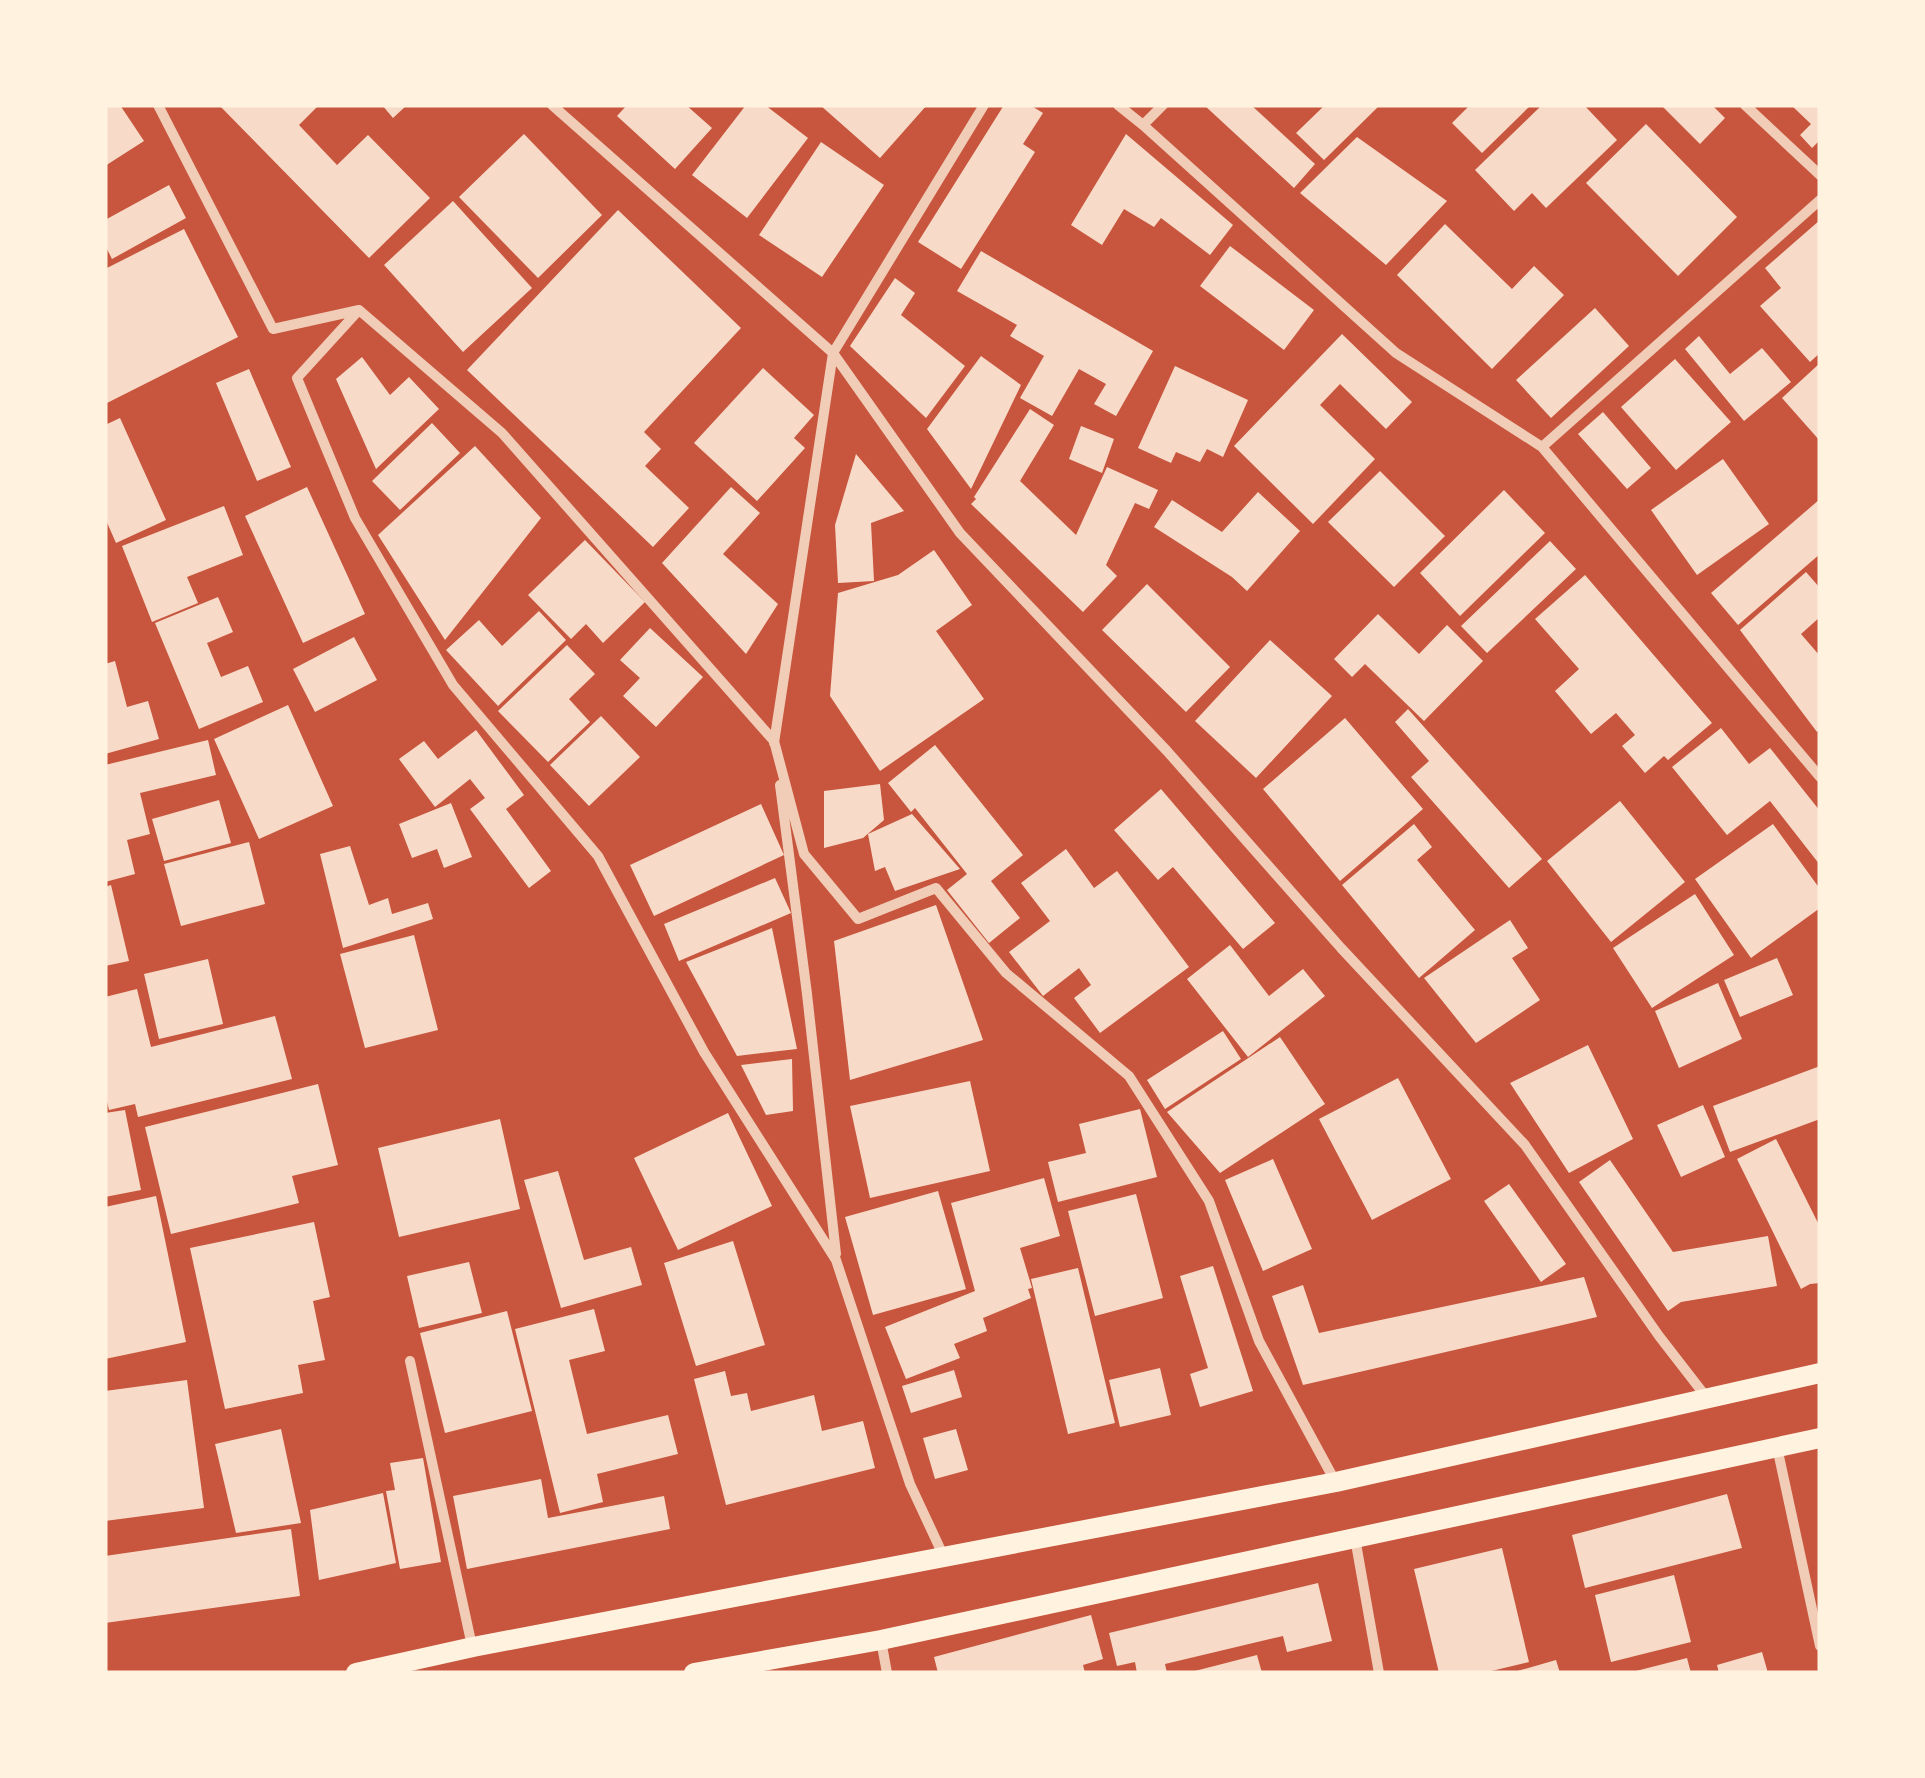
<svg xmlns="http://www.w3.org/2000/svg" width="1925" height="1778" font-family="Montserrat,sans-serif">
<rect width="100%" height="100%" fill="#c8553d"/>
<path fill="#f7dbc8" d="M105 105H120L144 141 105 166Z
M219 105H319L299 125 337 165 368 135 430 198 369 258Z
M382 105H407L393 118Z
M627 105H686L712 128 675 169 617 116Z
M746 105H765L808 138 747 218 692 175Z
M820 105H927L880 158Z
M1004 105H1030L1043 113 1023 144 1035 152 961 269 918 242Z
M1204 105H1251L1315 164 1294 188Z
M1325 105H1380L1324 160 1296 133Z
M1470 105H1531L1482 153 1452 123Z
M1542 105H1584L1617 140 1546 208 1532 193 1514 211 1475 170Z
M1661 105H1712L1725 118 1700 144Z
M1791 105H1820V140L1812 148 1800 135 1811 124Z
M1646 124 1737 217 1678 276 1586 183Z
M524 134 602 215 538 278 459 197Z
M1126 134 1233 225 1210 255 1161 218 1154 227 1124 209 1102 245 1071 225Z
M1357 137 1447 201 1386 265 1300 193Z
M821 142 884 185 822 277 759 235Z
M169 185 186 218 112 259 105 245V220Z
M453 201 532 288 463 352 384 265Z
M618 210 741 328 644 432 661 449 645 466 689 508 653 547 467 370Z
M1820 220V353L1810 362 1760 306 1781 288 1765 268Z
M1445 224 1512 289 1534 266 1564 295 1492 369 1397 275Z
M184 229 238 337 105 404V269Z
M1230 246 1314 310 1284 350 1200 286Z
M981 251 1153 351 1116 416 1094 404 1106 384 1079 369 1052 416 1020 398 1044 356 1010 336 1017 325 957 291Z
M895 278 915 293 901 315 965 366 926 418 850 346Z
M1595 308 1629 346 1551 418 1516 380Z
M1342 334 1412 402 1386 429 1340 384 1320 405 1375 459 1313 524 1234 446Z
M1699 336 1730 374 1762 348 1791 382 1744 421 1685 349Z
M981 356 1021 385 971 489 927 429Z
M362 357 390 395 409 377 439 409 376 469 336 379Z
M1675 359 1731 422 1676 470 1621 407Z
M1820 363V441L1782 398Z
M1175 366 1248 400 1223 457 1207 449 1200 462 1176 452 1171 463 1138 448Z
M763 368 814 415 794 438 805 448 757 501 694 443Z
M249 369 291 467 257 481 216 383Z
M1030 409 1054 425 1020 481 1076 535 1107 467 1158 490 1149 509 1135 503 1106 565 1117 576 1083 612 971 504 976 499 974 497Z
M1603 412 1651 468 1627 489 1578 434Z
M120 418 166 520 116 543 105 518V425Z
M432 423 460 453 400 510 372 481Z
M1081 426 1114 439 1102 473 1069 459Z
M475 446 541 518 445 640 378 535Z
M856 454 904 511 871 523 874 581 838 583 835 525Z
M1723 459 1769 524 1697 575 1651 510Z
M1380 471 1445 536 1394 587 1328 522Z
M307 487 365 614 303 643 245 516Z
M731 487 760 513 723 554 778 604 746 654 662 563Z
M1504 490 1545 533 1460 616 1420 573Z
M1258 492 1300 531 1247 591 1232 577 1154 527 1172 500 1222 532Z
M1820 499V554L1738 625 1711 593Z
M224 506 243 555 187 577 198 603 152 622 122 546Z
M585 540 645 602 603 643 586 624 571 639 528 595Z
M1550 541 1576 569 1487 653 1461 626Z
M934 550 972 605 936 631 984 699 880 771 830 696 838 593 898 575Z
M1806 572 1820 588V617L1801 634 1820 656V729L1817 732 1740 630Z
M1585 575 1712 723 1668 760 1664 756 1645 773 1622 746 1635 735 1616 713 1591 734 1555 691 1579 669 1535 619Z
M1147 584 1230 667 1186 712 1102 630Z
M218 597 233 632 207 643 221 677 248 666 263 702 199 729 155 623Z
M539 611 566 640 498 706 446 650 479 620 502 646Z
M1378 614 1419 654 1447 625 1483 661 1424 721 1365 664 1352 677 1334 659Z
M650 628 703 677 656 727 623 696 640 678 620 660Z
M354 637 377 680 315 712 293 669Z
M1270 640 1332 696 1256 778 1195 721Z
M567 645 595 674 569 699 590 722 548 762 498 711Z
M115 661 127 707 148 701 159 739 105 754V664Z
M288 705 333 806 259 839 214 739Z
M1408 709 1542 859 1509 888 1411 777 1429 761 1395 722Z
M601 716 640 757 589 806 550 765Z
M1345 718 1423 809 1340 881 1263 789Z
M1721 728 1749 764 1770 748 1820 811V865L1770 801 1727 835 1672 767Z
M476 730 524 795 506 809 551 871 529 888 470 809 485 798 470 779 435 807 399 759 424 741 438 759Z
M208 740 216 775 140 793 150 834 127 840 135 874 105 882V765Z
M935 745 1023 855 991 881 1020 918 989 943 947 890 967 874 915 808 911 812 888 783Z
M880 784 884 820 863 838 824 848V791Z
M1161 789 1275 923 1243 949 1173 867 1158 880 1114 830Z
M219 800 231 843 164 861 152 819Z
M1620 801 1685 882 1611 942 1547 861Z
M451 803 472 857 444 868 437 849 412 858 399 824Z
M761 804 784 855 654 916 630 865Z
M912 814 960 869 895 891 885 867 875 871 868 834Z
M1414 824 1432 847 1417 860 1475 930 1419 978 1342 885Z
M1773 824 1820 889V908L1751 958 1695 879Z
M249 842 265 904 181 926 164 864Z
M350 846 369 905 388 898 392 914 428 903 433 919 343 948 320 854Z
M1066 849 1094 888 1117 871 1189 967 1100 1033 1074 998 1091 985 1079 968 1043 996 1009 952 1050 921 1021 883Z
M775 878 791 913 679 961 664 924Z
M111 885 129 961 105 966V887Z
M1695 894 1734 955 1652 1008 1613 948Z
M936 905 983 1040 850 1080 834 941Z
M1510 920 1528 948 1512 958 1540 1000 1476 1043 1424 978Z
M772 928 797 1049 737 1056 686 962Z
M414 935 438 1030 365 1048 340 954Z
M1230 945 1269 996 1303 969 1325 996 1248 1057 1187 979Z
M1777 958 1793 995 1740 1017 1724 980Z
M208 959 223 1024 159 1039 144 974Z
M1718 983 1742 1039 1679 1068 1655 1011Z
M137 989 151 1047 275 1016 292 1079 138 1117 135 1104 109 1110 105 1093V997Z
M1223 1031 1241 1059 1165 1109 1147 1080Z
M1280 1037 1325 1104 1220 1173 1167 1112Z
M1588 1045 1633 1139 1569 1173 1510 1083Z
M792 1059 793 1111 766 1115 741 1065Z
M1820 1066V1119L1730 1152 1713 1106Z
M1398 1078 1451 1179 1372 1220 1319 1119Z
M970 1081 990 1171 870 1198 850 1106Z
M318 1084 338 1165 292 1176 299 1203 171 1234 145 1127Z
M1703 1105 1725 1157 1681 1177 1657 1125Z
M1140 1109 1157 1177 1058 1202 1048 1162 1086 1153 1079 1124Z
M125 1110 141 1190 105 1197V1113Z
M728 1113 772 1206 678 1250 634 1158Z
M500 1119 520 1209 399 1237 378 1148Z
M1776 1139 1820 1227V1283L1810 1284 1801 1289 1737 1159Z
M1273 1159 1312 1249 1263 1271 1225 1180Z
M1610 1160 1673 1252 1768 1236 1777 1286 1681 1302 1668 1311 1579 1182Z
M558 1171 584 1260 631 1247 642 1285 561 1308 524 1180Z
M1044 1178 1060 1236 1020 1248 1032 1288 1028 1289 1031 1298 983 1318 987 1331 954 1344 960 1358 906 1379 885 1327 975 1291 951 1203Z
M1509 1184 1566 1264 1541 1282 1484 1201Z
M938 1191 966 1289 873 1315 845 1217Z
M1136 1194 1163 1298 1095 1316 1068 1211Z
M156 1196 186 1342 105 1359V1207Z
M314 1222 330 1297 313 1301 325 1360 298 1365 303 1393 225 1409 190 1248Z
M733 1241 765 1345 696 1366 664 1263Z
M469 1262 482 1313 419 1328 407 1276Z
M1213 1266 1253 1391 1200 1407 1190 1374 1208 1368 1180 1276Z
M1078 1268 1115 1423 1068 1434 1031 1279Z
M1584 1277 1597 1317 1303 1385 1272 1296 1303 1285 1319 1333Z
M594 1309 605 1351 569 1360 587 1434 668 1415 678 1454 597 1474 603 1502 560 1513 515 1329Z
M507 1311 532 1411 445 1433 420 1333Z
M1160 1368 1171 1415 1120 1427 1109 1380Z
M954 1370 962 1397 911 1413 902 1386Z
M725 1371 731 1396 747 1393 751 1411 814 1395 822 1431 863 1421 875 1468 726 1505 694 1379Z
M187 1380 204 1508 105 1521V1391Z
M281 1429 301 1523 236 1533 215 1444Z
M956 1429 968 1470 935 1479 923 1438Z
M423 1458 441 1562 400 1569 386 1491 395 1490 390 1463Z
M541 1479 548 1518 664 1496 670 1529 467 1569 453 1496Z
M383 1493 396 1563 319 1580 310 1510Z
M1727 1494 1742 1548 1585 1588 1572 1535Z
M291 1529 300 1596 105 1623V1556Z
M1502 1548 1529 1662 1483 1673H1439L1414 1569Z
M1674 1575 1691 1642 1611 1662 1595 1595Z
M1318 1583 1332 1641 1287 1652 1283 1636 1165 1664 1167 1673H1137L1135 1662 1117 1666 1109 1633Z
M1091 1615 1103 1659 1083 1665 1085 1673H938L934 1657Z
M1762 1652 1768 1673H1719L1717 1665Z
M1257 1655 1262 1673H1191V1672Z
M1687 1658 1691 1673H1632V1672Z
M1556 1660 1560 1673H1514V1672Z"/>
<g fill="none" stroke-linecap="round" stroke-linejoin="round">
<path stroke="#f1ccb7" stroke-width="10" d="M158 105 273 329 359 310 502 433 774 741 804 854 858 919 936 888 1006 973 1129 1076 1209 1201 1259 1341 1335 1481
M552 105 833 353 960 533 1167 751 1341 948 1525 1145 1659 1336 1707 1398
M1118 105 1143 125 1396 353 1542 447 1820 777
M1745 105 1820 175
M1143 125 1163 105
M359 310 297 378 355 518 453 685 598 856 704 1052 836 1260 910 1484 944 1557
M1542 447 1820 200
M774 743 833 353 984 105
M780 785 807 994 836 1254
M410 1361 472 1646
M1777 1447 1820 1646
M1355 1538 1379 1673
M881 1640 887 1673"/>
<path stroke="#fff3e0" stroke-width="20" d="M356 1673 473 1647 1336 1482 1820 1373
M694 1673 881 1640 1820 1438"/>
</g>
<rect width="1925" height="1778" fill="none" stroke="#fff3e0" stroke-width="215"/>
</svg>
